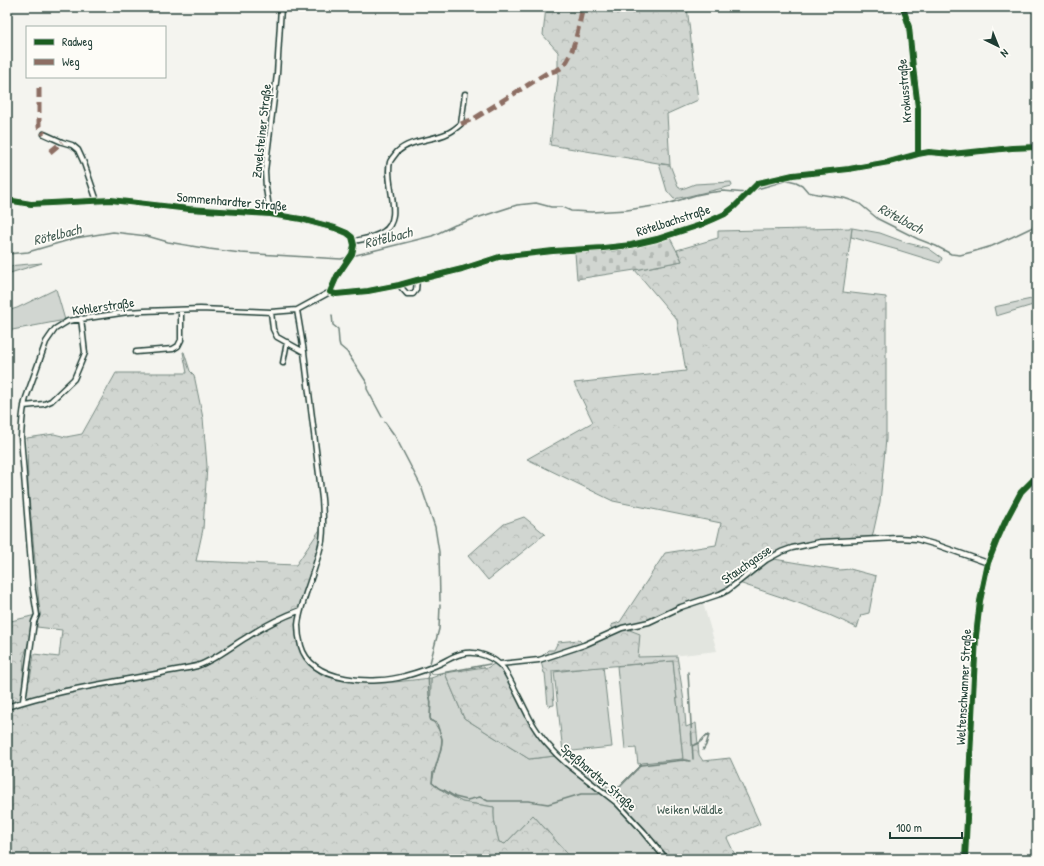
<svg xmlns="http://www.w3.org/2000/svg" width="1044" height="866" font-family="'Patrick Hand',sans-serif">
<defs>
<pattern id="forest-crowns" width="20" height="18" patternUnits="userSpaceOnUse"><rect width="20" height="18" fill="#d1d6d1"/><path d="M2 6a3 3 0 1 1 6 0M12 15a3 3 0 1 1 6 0" fill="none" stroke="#b3b9b4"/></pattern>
<pattern id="cemetery-stones" width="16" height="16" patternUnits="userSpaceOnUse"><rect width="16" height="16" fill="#d1d6d1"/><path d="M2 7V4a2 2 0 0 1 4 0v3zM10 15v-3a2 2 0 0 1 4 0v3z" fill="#b3b9b4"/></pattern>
</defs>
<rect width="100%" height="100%" fill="#f4f4ef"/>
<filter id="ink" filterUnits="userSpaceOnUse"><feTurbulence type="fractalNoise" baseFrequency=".025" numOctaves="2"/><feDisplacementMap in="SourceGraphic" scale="8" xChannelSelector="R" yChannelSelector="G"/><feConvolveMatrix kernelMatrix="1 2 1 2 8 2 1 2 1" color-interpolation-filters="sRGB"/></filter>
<g filter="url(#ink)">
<path fill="#e2e5df" d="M703 603 717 651 682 655 638 657 627 629 657 621 681 609Z"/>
<path fill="#d1d6d1" stroke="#788a82" d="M659 164 670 165 678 186 682 189 695 184 731 182 732 186 689 196 674 199 667 191Z
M852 228 880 233 907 243 928 248 942 258 940 263 898 250 851 237Z
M42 263 7 274V266Z
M56 289 65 320 7 331V311L17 308Z
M1036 298H1037V305H1033L996 316 994 307Z
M673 661 683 759 638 764 636 748 625 749 617 666Z
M603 666 612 747 563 752 554 672Z
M445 673 464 718 529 759 555 756 611 799 627 815 662 859H572L533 815 505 844 499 842C496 830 493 819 494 807L462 802 446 793 432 783C434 768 440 755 442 740L430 718 431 678Z
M574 760 612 790 609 793 571 764Z"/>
<path fill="url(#forest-crowns)" stroke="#788a82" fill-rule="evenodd" d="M546 7H687L698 100 667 114 670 165 550 145 558 79V52L543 35Z
M852 228 843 292 886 297V439L880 502 872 538 820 541 768 558 840 570 850 569 876 576 869 613 861 615 857 628C819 608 777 596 736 582L719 592 679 605 649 620 626 626 627 629 640 634 638 657 677 656 684 701 686 727 696 723 699 755 703 761 730 758 760 824 727 838 737 859H671L645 829 615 797 618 787 642 763 683 759 673 661 552 671 554 705 548 706 545 673H544L540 658 548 650H554L558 642 579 640 585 646 615 634 611 625 620 622 665 553 716 545 721 523 613 501 527 459 593 422 574 383 686 371 677 320 635 270 682 261 677 250 718 238V231Z
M183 352H184L190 371 194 375 203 418 207 466 203 529 196 561 296 565 321 528 314 565 301 604 298 639 302 654 313 668 322 675 343 680 365 682H395L431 678 430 718C435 724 441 731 442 740 443 750 433 771 432 783L446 793 462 802 494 807C493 819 496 830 499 842L505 844 533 815 572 859H7V622L40 614 28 487 27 438 54 434 66 437 82 434 116 373H187ZM32 619 37 620V627L62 630 59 657 34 654 30 680 23 681 24 657 31 634Z
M524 517 545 534 488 580 468 556 504 524Z
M496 663 507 677 531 724 555 756 529 759 464 718 445 673 484 667 485 669Z"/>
<path fill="url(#cemetery-stones)" stroke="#788a82" d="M670 238 682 261 635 270 577 279 575 253 614 251 633 248Z"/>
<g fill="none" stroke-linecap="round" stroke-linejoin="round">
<path stroke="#6e8179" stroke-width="1.5" d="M757 189 788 180 796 182 802 185 808 192 817 194 844 198 853 201 860 204 878 219 918 239 936 246 951 254 960 255 972 252 992 246 1012 237 1037 225
M7 254 28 252 76 238 113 232 147 236 168 242 209 249 241 253 341 259 348 257
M352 256 432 236 455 225 517 205 536 203 551 207H562L571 211 592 212 627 210 667 204 696 195 706 193 723 191 747 193
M332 315 333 325 338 329 339 342 340 346 347 352 367 383V389L382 417
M385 422 395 436 421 486 435 527 439 552 440 601
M430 663 439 629 440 605
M428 670 429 695 431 702 430 718 431 721 437 723C438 729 441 734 442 739 442 749 437 762 434 772H433L432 783 440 789 444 790 455 797 467 800 480 797 488 801H528L548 804 581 794H599
M428 671 432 674H436L490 664
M688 672 693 759
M692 746C694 745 698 744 700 742 704 739 703 736 709 735L706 745 703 750
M615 792 641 765 684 760 690 761"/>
<defs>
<path id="minor" d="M903 7 909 27 913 67 918 108V154
M44 134 62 142 72 145 78 150 84 163 97 201
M7 200 31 204 111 200 189 209 270 214 301 219 335 228 347 233 352 237 354 241V245L352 254 337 276 330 292 297 310 271 312 200 309 144 311 128 312 68 321 55 329 46 342 26 398C22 411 22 424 21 437L33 590 37 615 34 622 23 701
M270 214 266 188 265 171 277 74 281 7
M354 241C364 239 374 238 383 232 405 219 384 182 390 162 391 159 395 155 397 152 411 139 432 141 448 133 453 131 457 127 461 124L465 94
M399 285 407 294H413L416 290 417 280
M330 292 336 294 368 291 399 285 417 280 462 269 499 257 553 251 603 248 631 245 657 239 700 225 714 219 725 214 734 207 758 183 793 175 849 169 889 162 918 154 929 152 951 154 1012 148 1037 147
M297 310 304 352 322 499C323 512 324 527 322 541 318 559 312 576 306 593 303 603 299 614 298 625 298 632 299 639 301 646 311 683 375 685 405 676 416 673 428 669 439 664 446 661 453 656 461 654 477 650 494 657 504 669 514 686 522 704 531 721 539 736 554 753 567 764L617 803 644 832 666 859
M271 312 273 329 277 337 304 352
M136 352 173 349 178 346 181 340V310
M283 363 287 342
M24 406 44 404 51 401 74 379 85 353 81 318
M500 664 539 660 584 645 622 628 649 622 681 607 720 594 728 590 766 560 781 552 792 548 820 542 898 538 916 539 937 545 988 563
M7 707C57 690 109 683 161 673 173 670 185 669 197 666 215 660 230 647 247 637 264 626 282 617 301 610
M965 859 976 636 980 601 988 563 997 540 1006 520 1021 492 1037 476"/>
</defs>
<use href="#minor" stroke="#1f3d34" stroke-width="7"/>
<use href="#minor" stroke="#fdfcf7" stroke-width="4"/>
<path stroke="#8d6e63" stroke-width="5" stroke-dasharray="10 5" stroke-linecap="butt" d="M39 88V127L44 134
M461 124 475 118 547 73C551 72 556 71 559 69 574 61 579 22 583 7
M50 152 62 142"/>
<defs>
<path id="cycleway" d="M903 7 909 27 913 67 918 108V154
M7 200 31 204 111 200 189 209 270 214 301 219 335 228 347 233 352 237 354 245 352 254 337 276 330 292 336 294 368 291 399 285 417 280 462 269 499 257 553 251 603 248 631 245 657 239 700 225 714 219 725 214 734 207 758 183 793 175 849 169 889 162 918 154 929 152 951 154 1012 148 1037 147
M965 859 976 636 980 601 988 563 997 540 1006 520 1021 492 1037 476"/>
</defs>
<use href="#cycleway" stroke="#fdfcf7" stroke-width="8"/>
<use href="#cycleway" stroke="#1b5e20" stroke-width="6"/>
</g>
</g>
<g text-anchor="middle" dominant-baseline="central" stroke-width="3.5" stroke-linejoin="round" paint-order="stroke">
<g font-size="13" fill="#1f3d34" stroke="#fdfcf7">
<text transform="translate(904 91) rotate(-95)">Krokusstraße</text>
<text transform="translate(261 131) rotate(-84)">Zavelsteiner Straße</text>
<text transform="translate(232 201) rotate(5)">Sommenhardter Straße</text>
<text transform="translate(673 220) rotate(-18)">Rötelbachstraße</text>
<text transform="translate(103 306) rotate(-8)">Kohlerstraße</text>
<text transform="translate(746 564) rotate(-35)">Stauchgasse</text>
<text transform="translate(963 687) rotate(-87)">Weltenschwanner Straße</text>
<text transform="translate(599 777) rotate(41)">Speßhardter Straße</text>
</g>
<g font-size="13" fill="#435c53" stroke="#fdfcf7">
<text x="690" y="809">Weiken Wäldle</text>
</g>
<g font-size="14" font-style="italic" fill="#475f56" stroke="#fdfcf7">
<text transform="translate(901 218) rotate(28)">Rötelbach</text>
<text transform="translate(57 234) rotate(-14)">Rötelbach</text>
<text transform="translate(388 237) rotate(-14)">Rötelbach</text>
</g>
</g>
<rect width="1044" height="866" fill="none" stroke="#fdfcf7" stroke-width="24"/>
<rect x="12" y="12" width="1020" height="842" fill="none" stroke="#1f3d34" stroke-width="1.5" filter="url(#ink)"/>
<rect x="26" y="26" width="140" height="52" fill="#fdfcf7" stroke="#a4b0a9"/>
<rect x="34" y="39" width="20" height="6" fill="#1b5e20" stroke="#a4b0a9"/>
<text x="62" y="46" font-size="12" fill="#1f3d34">Radweg</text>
<rect x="34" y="59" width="20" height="6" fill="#8d6e63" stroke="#a4b0a9"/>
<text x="62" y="66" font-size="12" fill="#1f3d34">Weg</text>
<g transform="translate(998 46) rotate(137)" stroke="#fdfcf7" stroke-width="3" paint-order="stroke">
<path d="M0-3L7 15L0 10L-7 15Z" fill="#1f3d34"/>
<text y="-6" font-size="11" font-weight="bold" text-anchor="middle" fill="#1f3d34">N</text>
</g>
<path d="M890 832v6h72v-6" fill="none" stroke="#1f3d34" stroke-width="2"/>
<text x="896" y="832" font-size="12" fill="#1f3d34" stroke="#fdfcf7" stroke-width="3" paint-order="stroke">100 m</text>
</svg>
